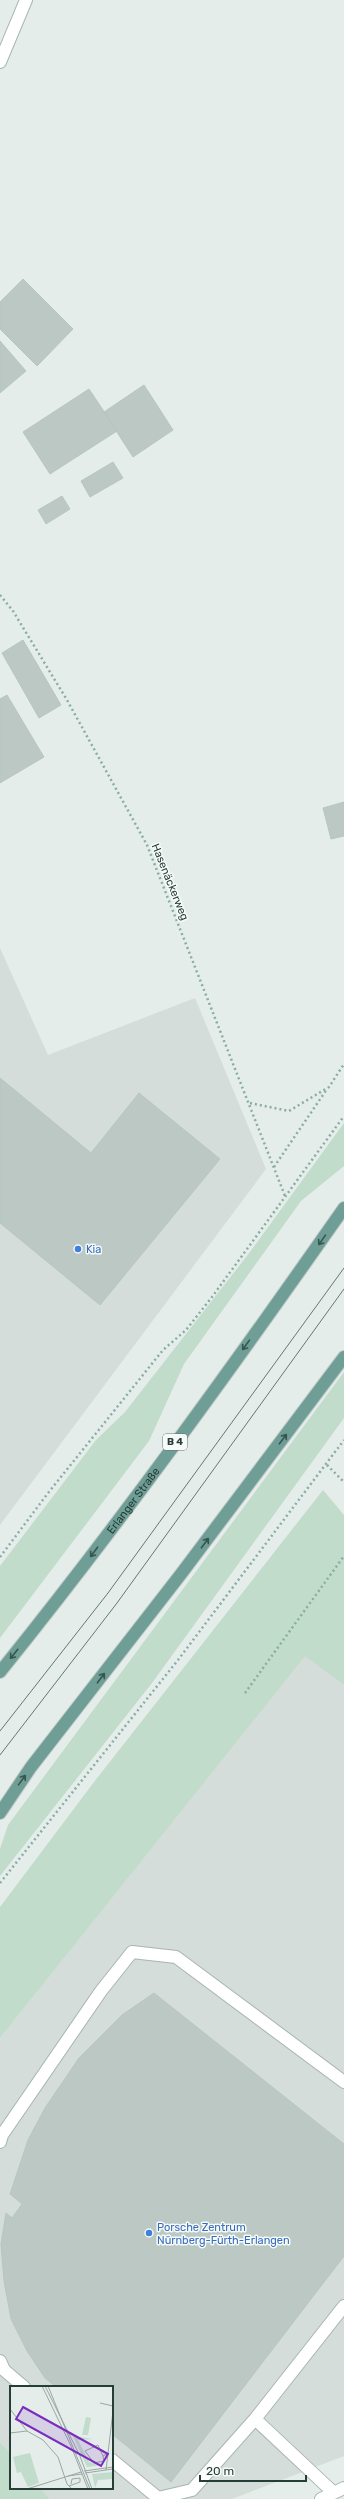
<svg xmlns="http://www.w3.org/2000/svg" width="344" height="2499" font-family="Rubik,sans-serif">
<rect width="100%" height="100%" fill="#e5edea"/>
<path fill="#d4ddd9" d="M0 948 48 1055 195 998 266 1169 0 1525Z
M305 1655 344 1685V2456L232 2499H50L40 2488H112V2387H11V2454L0 2442V2038Z"/>
<path fill="#c1dcca" d="M344 1123V1166L301 1201 184 1364 149 1441 0 1638V1566L96 1440 125 1412 250 1252Z
M344 1372V1418L152 1683 0 1876V1849L8 1825Z
M323 1490 344 1515V1685L305 1656 0 2038V1907L94 1782Z
M0 2442 11 2454V2488H40L50 2499H0Z"/>
<path fill="#bbc8c3" stroke="#b8c6c1" d="M23 279 73 329 37 366 0 329V302Z
M0 341 26 371 0 393Z
M144 385 173 430 133 457 104 412Z
M89 389 117 431 50 474 23 432Z
M113 462 123 478 90 497 81 481Z
M62 496 70 509 46 524 38 510Z
M23 640 61 705 39 718 2 653Z
M7 695 44 757 0 783V699Z
M344 802V836L331 839 323 808Z
M0 1078 91 1153 139 1093 220 1159 100 1305 0 1223Z
M154 1993 344 2144V2256L171 2482 112 2434V2387H56L45 2378 27 2351 11 2319 4 2281 1 2244 6 2213 12 2218 22 2204 10 2194 28 2140 45 2108 79 2058 122 2015Z"/>
<g fill="none" stroke-linecap="round" stroke-linejoin="round">
<defs>
<path id="minor" d="M0 62 26 0
M0 2142 2 2135 101 1991 132 1952 176 1957 344 2082
M0 2361 4 2370 24 2387
M255 2419 334 2493
M112 2460 158 2498 192 2490 255 2419 344 2306
M321 2499 344 2488"/>
<g id="major">
<path id="s1" d="M0 1672C121 1522 234 1365 344 1208"/>
<path d="M0 1813 31 1767 181 1574 344 1357"/>
</g>
</defs>
<use href="#minor" stroke="#a8b5b1" stroke-width="14"/>
<use href="#major" stroke="#c2c9c8" stroke-width="14"/>
<path stroke="#89ada4" stroke-width="2.5" stroke-dasharray="2 3" stroke-linecap="butt" d="M0 595 13 611 67 700 147 845 285 1196
M250 1103 289 1111 329 1087 344 1064
M274 1167 327 1089
M327 1465 344 1482
M0 1557 48 1493 163 1350 186 1330 212 1297 344 1116
M245 1693 344 1556
M0 1883 178 1660 344 1440"/>
<use href="#minor" stroke="#fff" stroke-width="12"/>
<use href="#major" stroke="#6e9e95" stroke-width="12"/>
<path stroke="#617974" stroke-width="1" d="M0 1731 108 1593 344 1268
M0 1755 117 1603 344 1289"/>
</g>
<defs><path id="oneway-shaft" d="M-6 0H5M1.5-3L5.5 0L1.5 3" fill="none" stroke-width="1.6" stroke-linecap="round" stroke-linejoin="round"/></defs>
<g stroke="#385550">
<use href="#oneway-shaft" transform="translate(322 1240) rotate(125)"/>
<use href="#oneway-shaft" transform="translate(246 1345) rotate(126)"/>
<use href="#oneway-shaft" transform="translate(283 1439) rotate(-53)"/>
<use href="#oneway-shaft" transform="translate(205 1543) rotate(-53)"/>
<use href="#oneway-shaft" transform="translate(94 1552) rotate(127)"/>
<use href="#oneway-shaft" transform="translate(14 1654) rotate(129)"/>
<use href="#oneway-shaft" transform="translate(101 1678) rotate(-53)"/>
<use href="#oneway-shaft" transform="translate(22 1780) rotate(-54)"/>
</g>
<g fill="#3f7fe0" stroke="#f6faf8" stroke-width="1.5">
<circle cx="78" cy="1249" r="4"/>
<circle cx="149" cy="2233" r="4"/>
</g>
<g text-anchor="middle" dominant-baseline="central" stroke-width="3" stroke-linejoin="round" paint-order="stroke">
<rect fill="#f6faf8" stroke="#647672" stroke-width="1" x="163" y="1434" width="24" height="16" rx="3"/>
<g font-size="10" font-weight="bold" fill="#263d39">
<text x="175" y="1442">B 4</text>
</g>
<g font-size="11" fill="#263d39" stroke="#f6faf8">
<text transform="translate(170 882) rotate(68)">Hasenäckerweg</text>
<text stroke="none"><textPath href="#s1" startOffset="217">Erlanger Straße</textPath></text>
</g>
<g font-size="11" fill="#366cbe" stroke="#f6faf8" text-anchor="start">
<text x="86" y="1249">Kia</text>
<text x="157" y="2227">Porsche Zentrum<tspan x="157" dy="13">Nürnberg-Fürth-Erlangen</tspan></text>
</g>
</g>
<g transform="translate(10 2386)">
<rect width="103" height="103" fill="#e5edea"/>
<path d="M76 31 81 32 78 49H72ZM63 50 83 53 68 54 79 76 94 79 77 81ZM20 67 29 97 18 101 11 86 7 87 3 71ZM103 86V93L88 94 85 102 82 88Z" fill="#c1dcca"/>
<path fill="none" stroke="#99a7a3" stroke-width="1" d="M32 0 61 60 78 103M35 0 70 70 82 103M38 0 80 103M90 17 103 20M0 23 17 45M0 47 17 45 33 54 48 71 57 98 62 103M93 70 88 59 75 65 84 77 94 75 93 70 97 68M96 84 103 25M74 85 103 81M75 87 103 83M58 90 72 88M59 100 70 96V92L62 93 61 98M17 103 71 86"/>
<path fill="#7b2cbf" fill-opacity="0.15" stroke="#7b2cbf" stroke-width="2" d="M13 21 98 68 91 80 6 33Z"/>
<rect width="103" height="103" fill="none" stroke="#263d39" stroke-width="2"/>
</g>
<path d="M200 2475v6h106v-6" fill="none" stroke="#263d39" stroke-width="2"/>
<text x="206" y="2475" font-size="12" fill="#263d39" stroke="#f6faf8" stroke-width="3" paint-order="stroke">20 m</text>
</svg>
